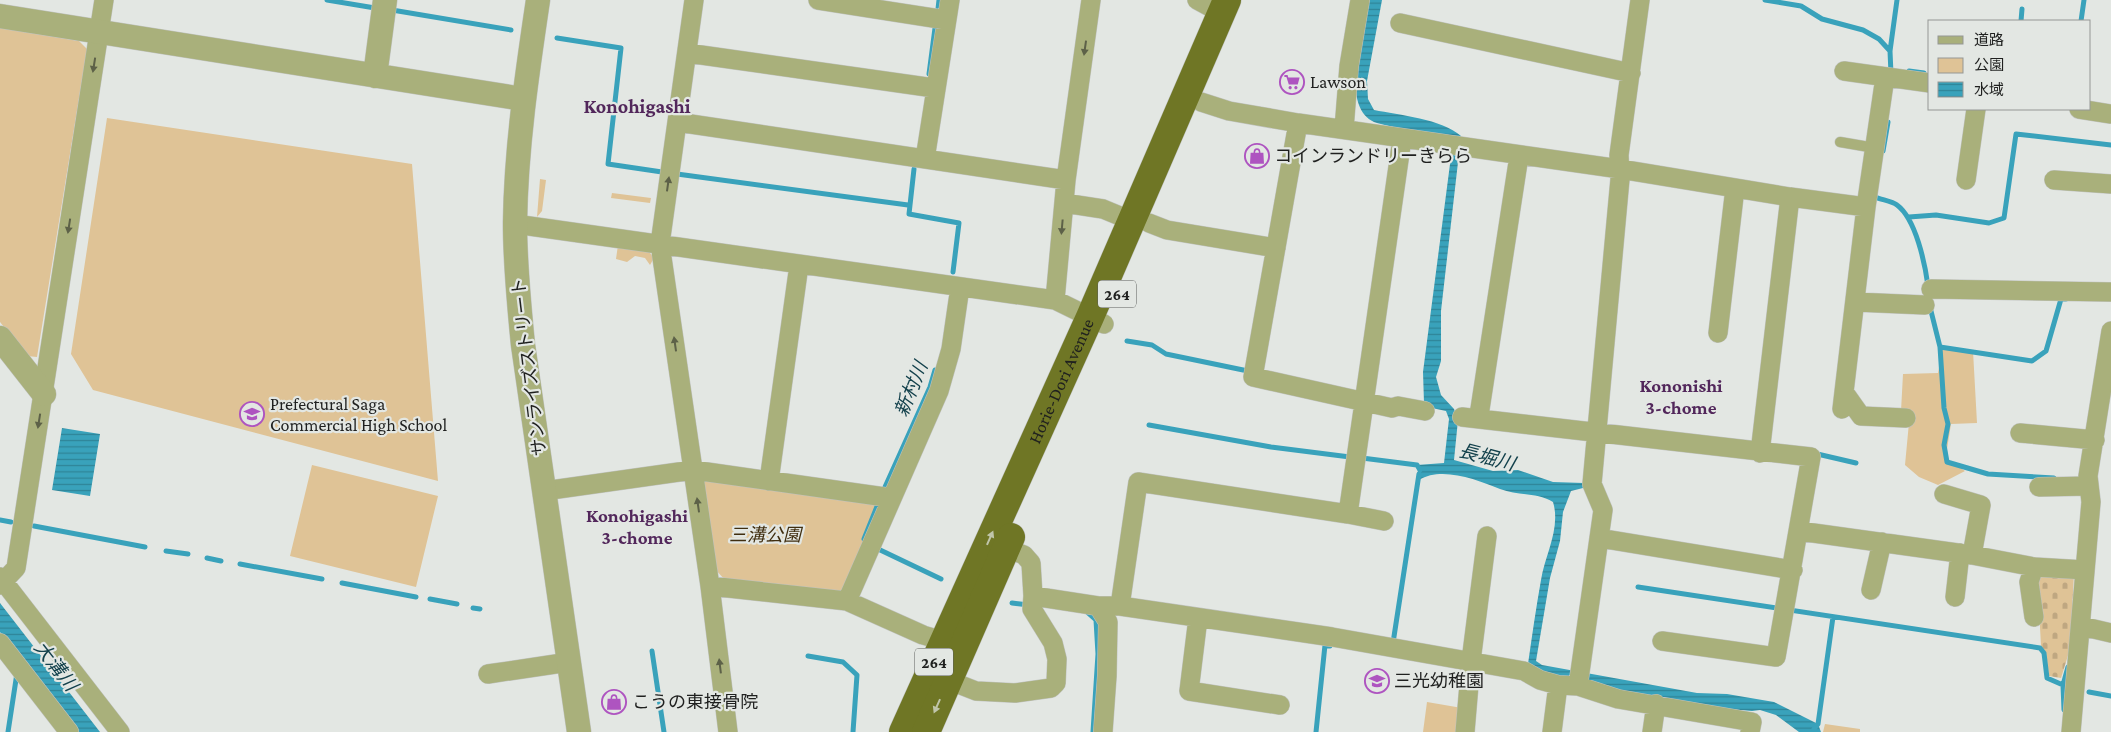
<svg xmlns="http://www.w3.org/2000/svg" width="2111" height="732" font-family="'Crimson Pro','Noto Sans JP',serif">
<defs>
<pattern id="cemetery-stones" width="16" height="16" patternUnits="userSpaceOnUse" patternTransform="scale(1.25)"><rect width="16" height="16" fill="#dfc396"/><path d="M2 7V4a2 2 0 0 1 4 0v3zM10 15v-3a2 2 0 0 1 4 0v3z" fill="#bfa781"/></pattern>
<pattern id="water-rules" width="6" height="5" patternUnits="userSpaceOnUse" patternTransform="scale(1.25)"><rect width="6" height="5" fill="#39a2bb"/><path d="M0 2.5h6" fill="none" stroke="#2f8497"/></pattern>
</defs>
<rect width="100%" height="100%" fill="#e3e7e3"/>
<path fill="#dfc396" d="M0 28 79 41 87 49 37 357 27 356 0 322Z
M107 118 412 164 438 481 93 390 71 354Z
M540 179 546 180 542 211 537 217Z
M612 193 651 198 650 203 611 198Z
M618 245 646 248 654 258 650 265 645 258 635 256 627 262 616 259Z
M1943 346 1973 351 1977 423 1951 424 1947 449 1948 460 1965 471 1938 485 1919 477 1905 465 1910 412 1901 411 1903 374 1938 373Z
M312 465 438 496 416 587 290 556Z
M711 477 878 500 880 507 847 588 837 594 725 580 715 569 703 483Z
M1427 702 1462 708 1460 732H1423Z
M1825 724 1860 729V732H1823Z"/>
<path fill="url(#cemetery-stones)" d="M2037 572 2074 573 2070 649 2061 678 2049 676 2046 652 2041 646Z"/>
<path fill="url(#water-rules)" d="M1369 0H1382L1367 81 1368 99 1374 110C1399 115 1442 119 1461 136L1441 311V361L1436 377 1441 395 1454 409 1458 420 1454 460 1493 471 1518 470 1553 482 1584 483 1583 488 1571 491 1563 512 1560 541 1550 578 1536 661 1542 665 1697 693 1727 694 1774 702 1818 724 1821 732H1799L1776 715 1760 710 1752 711 1705 707 1604 687 1533 669 1528 664C1532 636 1536 608 1541 580 1545 555 1561 528 1553 502 1536 492 1518 496 1500 489 1477 480 1442 466 1419 480L1417 465 1444 463 1449 419 1446 411 1432 408 1424 403 1423 372 1453 141 1449 136C1426 131 1400 130 1377 123 1337 110 1364 30 1369 0Z
M62 428 100 434 90 496 52 490Z
M0 603 100 732H78L0 632Z"/>
<g fill="none" stroke-linecap="round" stroke-linejoin="round">
<path stroke="#39a2bb" stroke-width="5" d="M327 0 375 8
M1765 0 1801 6 1822 19 1863 30 1879 39 1890 51
M938 9 939 0
M392 10 511 30
M2021 21 2022 9
M2081 21 2084 0
M557 38 621 48 608 164 662 172
M1909 71 1924 73
M929 74 935 28
M1891 74 1890 51 1897 0
M1883 151 1888 122
M914 169 909 214 959 223 953 272
M677 174 908 205
M1875 193V197C1882 200 1892 201 1897 205 1916 219 1925 264 1928 286
M1909 217 1936 215 1989 223 2004 218 2016 134 2111 145
M1930 307 1940 347 1944 408 1948 424 1944 445 1947 462 1988 474 2054 478
M1127 341 1152 345 1166 354 1248 371
M1940 347 2032 361 2046 351 2061 299H2066
M1149 425 1271 447 1350 457
M1813 453 1856 463
M1362 458 1417 465 1420 470
M885 487 930 387 935 370
M0 520 11 522
M34 526 145 547
M864 539 878 504
M876 548 941 579
M166 551 188 554
M207 558 221 561
M240 564 322 579
M342 583 416 597
M1638 587 2040 648 2044 653 2047 678 2063 685
M430 599 457 604
M1012 603 1029 605
M473 608 480 609
M1087 612 1096 620 1098 654 1093 732
M1393 643 1419 474
M652 651 664 732
M808 656 843 662 857 675 853 732
M2089 692 2111 696
M2064 710 2063 685 2068 667
M1814 729 1818 724 1833 617
M8 732 17 673
M1316 732 1325 645 1330 646"/>
<defs>
<path id="service" d="M1840 142 1875 148"/>
<path id="minor" d="M694 0 660 244 710 586 728 732
M818 0 946 20
M1197 0 1221 13
M1400 23 1631 73
M687 53 934 88
M1844 71 1930 83
M1201 102 1229 111 1298 123 1620 169 1790 197 1866 207 1885 77
M2079 109 2111 114
M677 122 1066 180
M1298 123 1253 377 1392 408 1398 406 1425 411
M1344 129 1349 66 1360 0
M925 159 950 0
M1966 180 1976 109
M2054 180 2111 184
M1064 203 1103 209 1132 221
M1149 223 1167 230 1276 248
M515 224 1055 300 1104 324
M1931 289 2111 292
M1055 300 1066 180 1091 0
M1855 302 1925 305
M1718 333 1735 188
M1844 392 1866 207
M1480 409 1519 156
M1842 409 1844 392 1861 416 1906 418
M1462 417 1811 457 1776 657 1662 641
M2020 433 2095 440
M1760 453 1790 197
M769 481 799 265
M2039 487 2089 486
M544 491 693 470 892 498
M1944 494 1981 505 1972 555
M1348 514 1384 521
M1799 531 1972 555 2034 567 2085 570
M1599 538 1793 570
M1006 548 1024 555 1031 563 1033 596 1098 606H1120L1332 637 1524 671 1540 680 1558 685 1578 686 1618 699 1752 722 1750 732
M2034 567 2029 582 2034 617
M0 577 120 732
M0 585 16 568 104 0
M710 586 847 601 923 635 954 644
M1871 590 1882 542
M1955 597 1960 553
M847 601 939 391 951 349 960 287
M1098 606 1108 622 1107 676 1103 732
M1120 606 1138 482 1348 514 1402 139
M1198 618 1189 691 1280 705
M2081 626 2111 633
M0 643 69 732
M488 674 569 662
M948 680 976 691 1015 693 1051 688 1056 683 1057 659 1053 643 1032 609 1033 596
M1578 686 1603 510 1592 484 1620 179 1619 155 1640 0
M1465 732 1471 661 1487 536
M1552 732 1558 685
M1652 732 1656 704
M2071 732 2091 502 2088 476 2111 331"/>
<path id="tertiary" d="M538 0C527 74 516 148 515 223 515 264 519 305 523 345L579 732
M0 16 523 99
M375 76 385 0
M0 338 44 394"/>
<g id="trunk">
<path id="s1" d="M903 732 1090 317 1227 0"/>
<path d="M926 732 1011 537"/>
</g>
</defs>
<use href="#service" stroke="#c0c3c0" stroke-width="11"/>
<use href="#minor" stroke="#c0c3c0" stroke-width="20"/>
<use href="#tertiary" stroke="#c0c3c0" stroke-width="25"/>
<use href="#trunk" stroke="#c0c3c0" stroke-width="29"/>
<use href="#service" stroke="#a9b07b" stroke-width="10"/>
<use href="#minor" stroke="#a9b07b" stroke-width="19"/>
<use href="#tertiary" stroke="#a9b07b" stroke-width="24"/>
<use href="#trunk" stroke="#6f7625" stroke-width="28"/>
</g>
<defs><path id="oneway-solid" d="M-6-.8H1V-3.2L6.5 0L1 3.2V.8H-6Z" transform="scale(1.25)"/></defs>
<g fill="#5d6148">
<use href="#oneway-solid" transform="translate(1085 48) rotate(98)"/>
<use href="#oneway-solid" transform="translate(94 65) rotate(99)"/>
<use href="#oneway-solid" transform="translate(668 184) rotate(-82)"/>
<use href="#oneway-solid" transform="translate(69 226) rotate(99)"/>
<use href="#oneway-solid" transform="translate(1062 227) rotate(95)"/>
<use href="#oneway-solid" transform="translate(675 344) rotate(-98)"/>
<use href="#oneway-solid" transform="translate(39 421) rotate(99)"/>
<use href="#oneway-solid" transform="translate(698 505) rotate(-98)"/>
<use href="#oneway-solid" transform="translate(720 666) rotate(-97)"/>
</g>
<g fill="#c0c5aa">
<use href="#oneway-solid" transform="translate(990 538) rotate(-66)"/>
<use href="#oneway-solid" transform="translate(937 706) rotate(114)"/>
</g>
<defs>
<symbol id="supermarket-ring" viewBox="-11 -11 22 22"><circle r="9.5" fill="#e3e7e3" stroke="#ae54c0" stroke-width="1.5"/><path d="M-6-5.5h2.5l.6 2H6L4.5 2H-2.5L-4.4-4H-6ZM-1.5 3.2a1.3 1.3 0 1 0 .1 0ZM3 3.2a1.3 1.3 0 1 0 .1 0Z" fill="#ae54c0"/></symbol>
<symbol id="shop-ring" viewBox="-11 -11 22 22"><circle r="9.5" fill="#e3e7e3" stroke="#ae54c0" stroke-width="1.5"/><path d="M-5-2.5h2.3a2.7 3.5 0 0 1 5.4 0H5L5.5 6h-11ZM-1.5-2.5h3a1.5 2.3 0 0 0-3 0Z" fill="#ae54c0"/></symbol>
<symbol id="school-ring" viewBox="-11 -11 22 22"><circle r="9.5" fill="#e3e7e3" stroke="#ae54c0" stroke-width="1.5"/><path d="M0-5L7-2L0 1L-7-2ZM-4 1L0 2.5L4 1V4Q0 6-4 4Z" fill="#ae54c0"/></symbol>
</defs>
<g fill-rule="evenodd">
<use href="#supermarket-ring" x="1278" y="68" width="28" height="28"/>
<use href="#shop-ring" x="1243" y="142" width="28" height="28"/>
<use href="#school-ring" x="238" y="400" width="28" height="28"/>
<use href="#school-ring" x="1363" y="667" width="28" height="28"/>
<use href="#shop-ring" x="600" y="688" width="28" height="28"/>
</g>
<g text-anchor="middle" dominant-baseline="central" stroke-width="4.5" stroke-linejoin="round" paint-order="stroke">
<g fill="#e3e7e3" stroke="#5a5c5a" stroke-width="1">
<rect x="1098" y="280.5" width="38" height="27" rx="4"/>
<rect x="915" y="648.5" width="38" height="27" rx="4"/>
</g>
<g font-size="16" font-weight="bold" fill="#1f201f">
<text x="1117" y="294">264</text>
<text x="934" y="662">264</text>
</g>
<g font-size="18" fill="#1f201f" stroke="#e3e7e3" text-anchor="start">
<text x="1310" y="82">Lawson</text>
<text x="1274" y="156">コインランドリーきらら</text>
<text x="270" y="404">Prefectural Saga<tspan x="270" dy="21">Commercial High School</tspan></text>
<text x="1394" y="681">三光幼稚園</text>
<text x="632" y="702">こうの東接骨院</text>
</g>
<g font-size="18" fill="#1f201f" stroke="#e3e7e3">
<text transform="translate(529 367) rotate(-97)">サンライズストリート</text>
<text stroke="none"><textPath href="#s1" startOffset="385">Horie-Dori Avenue</textPath></text>
</g>
<g font-size="18" font-style="italic" fill="#402e0f" stroke="#e3e7e3">
<text x="765" y="535">三溝公園</text>
</g>
<g font-size="19" font-weight="bold" fill="#52275b" stroke="#e3e7e3">
<text x="1681" y="385">Kononishi<tspan x="1681" dy="22">3-chome</tspan></text>
<text x="637" y="515">Konohigashi<tspan x="637" dy="22">3-chome</tspan></text>
</g>
<g font-size="19" font-style="italic" fill="#13414c" stroke="#e3e7e3">
<text transform="translate(911 389) rotate(-68)">新村川</text>
<text transform="translate(1487 457) rotate(15)">長堀川</text>
<text transform="translate(56 666) rotate(52)">大溝川</text>
</g>
<g font-size="20" font-weight="bold" fill="#52275b" stroke="#e3e7e3">
<text x="637" y="106">Konohigashi</text>
</g>
</g>
<rect x="1928" y="20" width="162" height="90" fill="#e3e7e3" stroke="#959795"/>
<rect x="1938" y="36" width="25" height="8" fill="#a9b07b" stroke="#959795"/>
<text x="1974" y="45" font-size="15" fill="#1f201f">道路</text>
<rect x="1938" y="58" width="25" height="15" fill="#dfc396" stroke="#959795"/>
<text x="1974" y="70" font-size="15" fill="#1f201f">公園</text>
<rect x="1938" y="82" width="25" height="15" fill="url(#water-rules)" stroke="#959795"/>
<text x="1974" y="95" font-size="15" fill="#1f201f">水域</text>
</svg>
